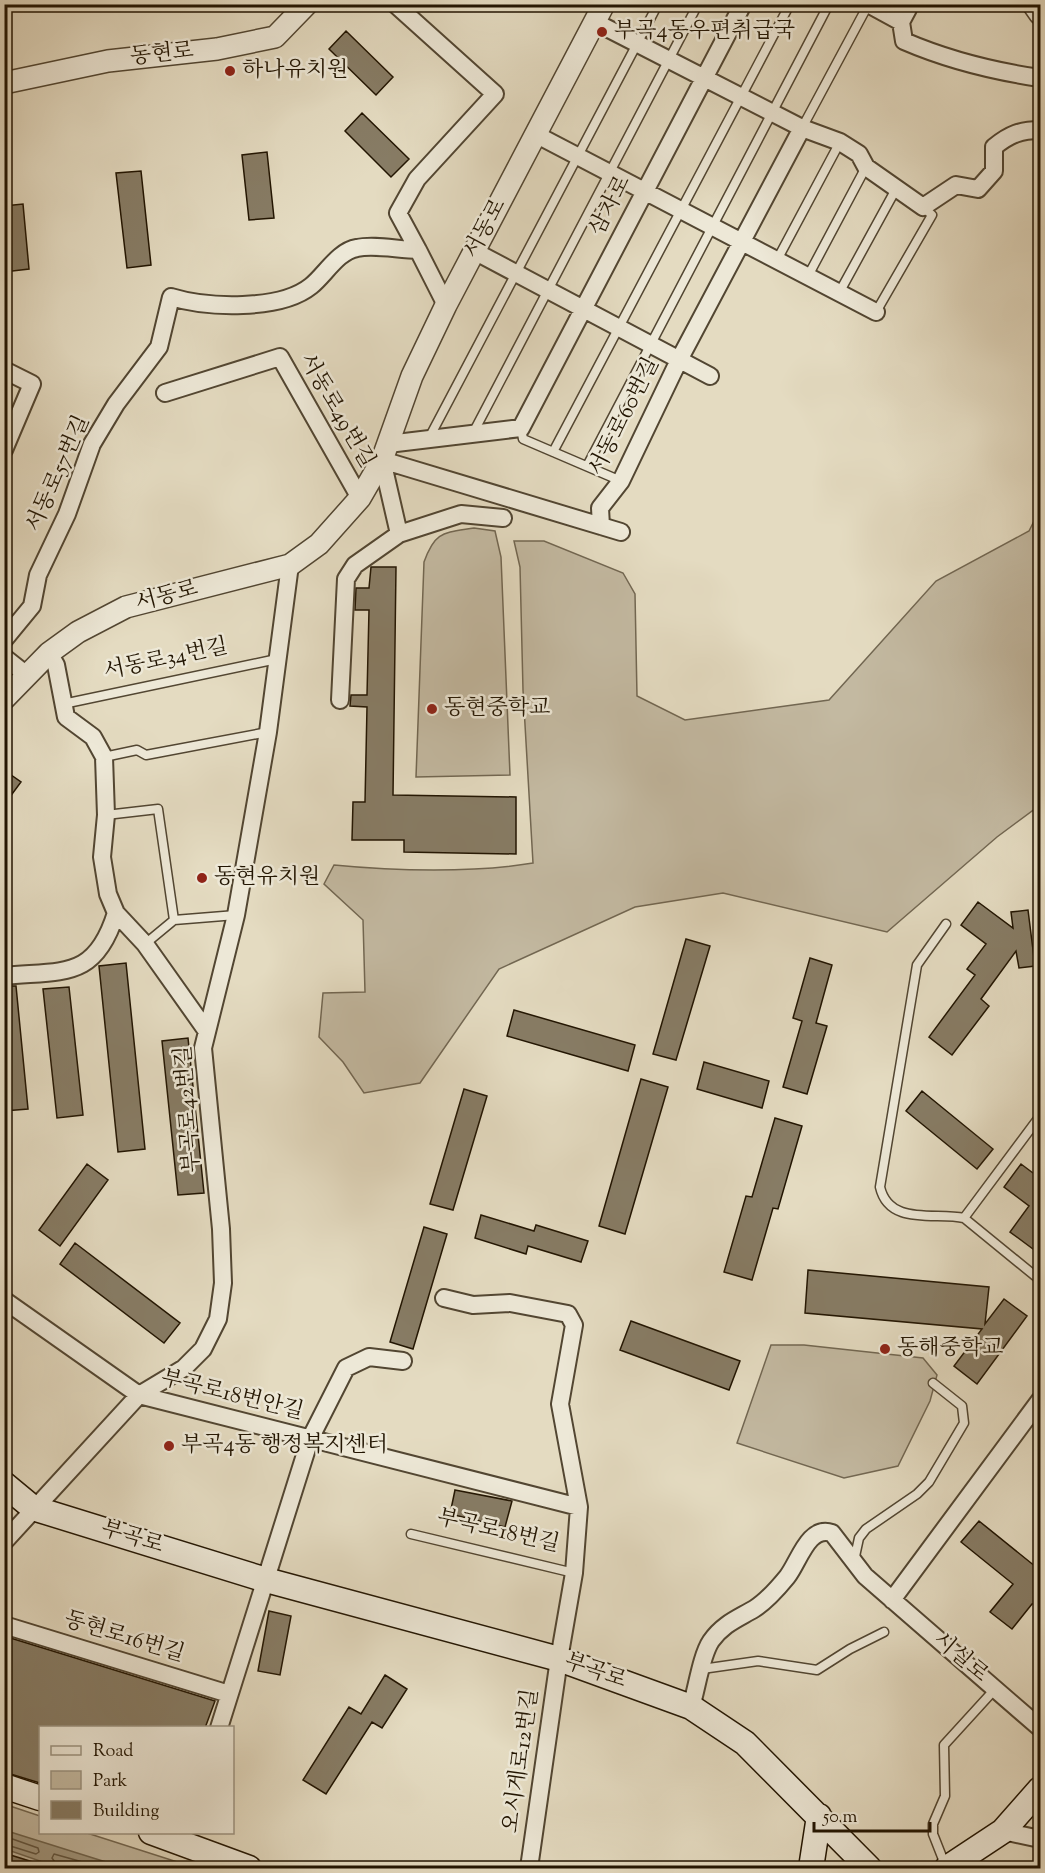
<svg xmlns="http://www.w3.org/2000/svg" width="1045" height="1873" font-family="'Sorts Mill Goudy','Noto Serif KR',serif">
<rect width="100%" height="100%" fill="#e4dbc1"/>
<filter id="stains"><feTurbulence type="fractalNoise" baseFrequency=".00333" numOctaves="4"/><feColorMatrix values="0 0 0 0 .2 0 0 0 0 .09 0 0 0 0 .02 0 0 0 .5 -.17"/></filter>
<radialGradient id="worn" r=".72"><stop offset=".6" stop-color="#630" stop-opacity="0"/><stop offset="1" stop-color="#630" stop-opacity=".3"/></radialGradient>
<path fill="#c3b9a1" stroke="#726752" stroke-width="1.5" d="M1040 509V805L997 837 887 932 723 893 635 907 499 969 420 1083 364 1093 343 1062 319 1037 323 993 365 992 363 920 324 884 334 865C395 871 473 873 533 863L523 690 520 567 514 541H544L623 573 635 594 637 696 685 720 829 700 936 581 1029 531Z
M474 528 495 531 501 557 510 775 416 777 424 562C435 531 443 533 474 528Z
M771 1345H804L923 1358 937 1375 930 1401 898 1466 844 1478 737 1443Z
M4 1804 40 1816V1832L87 1833 196 1868H5Z"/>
<path fill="#a29880" stroke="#6f644e" stroke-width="1.5" d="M4 1830 125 1868H60L5 1849Z"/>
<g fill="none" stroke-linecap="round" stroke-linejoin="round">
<path stroke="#625641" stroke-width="1.5" d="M4 1836 38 1848 39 1852 36 1854 4 1844
M59 1868 52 1858 54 1854 104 1868"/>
</g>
<path fill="#877c65" stroke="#221502" stroke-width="1.5" d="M346 31 393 77 376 95 329 49Z
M362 113 409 159 391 177 345 131Z
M267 152 274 218 249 220 242 155Z
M141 171 151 265 127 268 116 173Z
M23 204 29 269 4 272V206Z
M371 567H396L393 795 516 797V854L404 852V840H352L353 802H365L367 707 350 706 351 695H367L369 610H355L356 588H369Z
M4 770 21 782 4 805Z
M978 902 1013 928 1011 912 1028 910 1035 966 1019 968 1016 951 981 999 989 1006 952 1055 929 1037 975 975 967 969 986 944 961 925Z
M686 939 710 946 676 1060 653 1054Z
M810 958 832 965 816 1023 827 1026 807 1094 783 1087 802 1021 793 1018Z
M126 963 145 1149 118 1152 99 966Z
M4 986H16L28 1109 4 1111Z
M69 987 83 1115 57 1118 43 989Z
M514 1010 635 1045 628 1071 507 1036Z
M188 1038 204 1193 178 1195 162 1041Z
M704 1062 769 1081 762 1108 697 1089Z
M641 1079 668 1087 625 1234 599 1226Z
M464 1089 487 1096 453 1210 430 1204Z
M922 1091 993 1149 977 1169 906 1111Z
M775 1118 802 1126 778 1209 773 1208 752 1280 724 1272 746 1196 752 1197Z
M87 1164 108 1180 60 1246 39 1230Z
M1021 1164 1041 1179V1239L1033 1249 1010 1232 1029 1206 1004 1187Z
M481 1215 534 1231 536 1225 588 1241 581 1262 528 1246 526 1254 475 1238Z
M424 1227 447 1234 413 1349 390 1342Z
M75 1243 180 1323 164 1343 60 1264Z
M808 1270 989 1287 985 1324 1004 1299 1027 1316 977 1384 954 1366 982 1329 805 1313Z
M631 1321 740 1361 729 1390 620 1350Z
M455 1490 512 1501 505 1527 450 1514Z
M979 1521 1041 1571V1603L1032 1604 1012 1629 990 1612 1013 1584 961 1542Z
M269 1611 291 1616 280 1675 258 1671Z
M4 1636 215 1701 205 1728H40V1783L4 1772Z
M385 1675 407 1689 382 1728 372 1722 326 1794 303 1780 349 1707 361 1714Z
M4 1853 46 1866 45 1869H4Z"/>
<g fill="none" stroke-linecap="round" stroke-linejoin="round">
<defs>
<path id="service" d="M802 128 868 5
M777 260 840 142
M808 276 866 167
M839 293 896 189
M876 312 932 215 923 207
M521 428 523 439 621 481
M472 435 698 4
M428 440 658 4
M553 452 790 4
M587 466 829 4
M63 704 277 659
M104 757 137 750 146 755 268 732
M106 815 158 809 174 920
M946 924 917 965 880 1187C889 1226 935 1212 964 1218
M145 944 174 920 236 915
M1040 1116 964 1218 1040 1280
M411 1534 574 1573
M854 1561 859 1538 866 1529 917 1494 929 1482 964 1423 962 1406 933 1383
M702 1669 758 1661 817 1670 850 1649 884 1632
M946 1867 933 1834V1824L945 1796 944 1745 996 1688"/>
<path id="minor" d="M395 4 495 94 417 179 398 213 418 250
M868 4 901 22
M595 22 802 128 840 142 859 154 866 167 923 207 956 185 978 189 994 171V147C1010 134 1021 130 1040 130
M901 22 904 41C948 60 992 71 1040 78
M901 22 908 9 905 4
M535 134 876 312
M474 251 710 376
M4 370 32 384 4 450
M165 393 280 357 360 498
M388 444 521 428 743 4
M601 526 600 508 621 481 679 360 802 128
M399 534 461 514 503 518
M4 640 32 606 38 575 67 514 92 444 116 404 159 347 171 297C207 308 280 311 311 286 325 275 338 251 357 248 375 244 399 250 418 250L446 305
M49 653 56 665 66 717 93 737 104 757 106 815 102 857 108 894 116 913 145 944 206 1030
M4 657 28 676
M340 700 346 579 355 565 399 534 382 460 621 532
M4 976C64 970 95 980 116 913
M444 1298 473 1305 510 1303 568 1314 574 1325 560 1404 579 1507 574 1573 559 1659 529 1868
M4 1300 139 1395 579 1507
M4 1542 139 1395 184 1368 203 1349 218 1319 223 1283 221 1229 203 1048 236 915 268 732 290 565
M892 1600 1040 1400
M4 1625 229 1694
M691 1707C697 1688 701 1656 711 1641 723 1624 737 1619 754 1609 767 1601 778 1588 787 1577 799 1562 808 1525 832 1533L865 1576 1040 1728
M219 1728 310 1439 346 1368 369 1357 403 1361
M1003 1831 1040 1839"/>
<path id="tertiary" d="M1033 4 1040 14
M4 83 108 61 217 49 275 37 307 4
M4 699 49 653 78 632 126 607 290 565 319 544 360 498 382 460 412 376 446 305 604 4"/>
<path id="secondary" d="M4 1484 33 1508 266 1580 559 1659 691 1707 745 1743 869 1868
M4 1786 40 1798
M151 1832 249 1868
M811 1868 819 1816
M947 1868 1003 1831 1040 1789"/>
</defs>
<use href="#service" stroke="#524632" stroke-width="11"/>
<use href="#minor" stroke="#524632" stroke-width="20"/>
<use href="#tertiary" stroke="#524632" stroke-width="24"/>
<use href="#secondary" stroke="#221502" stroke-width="27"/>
<use href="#service" stroke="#ede8d7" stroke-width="8"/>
<use href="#minor" stroke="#ede8d7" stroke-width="16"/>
<use href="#tertiary" stroke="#ede8d7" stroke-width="21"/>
<use href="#secondary" stroke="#ede8d7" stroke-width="24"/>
</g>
<g fill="#8f2418" stroke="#ede8d7" stroke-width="2">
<circle cx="602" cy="32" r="6"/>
<circle cx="230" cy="71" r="6"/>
<circle cx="432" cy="709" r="6"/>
<circle cx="202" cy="878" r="6"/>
<circle cx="885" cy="1349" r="6"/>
<circle cx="169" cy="1446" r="6"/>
</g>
<g text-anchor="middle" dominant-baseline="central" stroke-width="5" stroke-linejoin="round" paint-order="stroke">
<g font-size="22" fill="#221502" stroke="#ede8d7" text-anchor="start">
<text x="614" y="32">부곡4동우편취급국</text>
<text x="242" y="71">하나유치원</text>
<text x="444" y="709">동현중학교</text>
<text x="214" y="878">동현유치원</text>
<text x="897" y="1349">동해중학교</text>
<text x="181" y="1446">부곡4동 행정복지센터</text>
</g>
<g font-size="22" fill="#221502" stroke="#ede8d7">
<text transform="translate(162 55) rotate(-6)">동현로</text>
<text transform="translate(611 206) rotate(-63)">삼차로</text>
<text transform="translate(486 229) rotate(-62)">서동로</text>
<text transform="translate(336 411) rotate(60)">서동로49번길</text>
<text transform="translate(625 417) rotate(-63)">서동로60번길</text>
<text transform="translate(59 474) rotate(-66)">서동로57번길</text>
<text transform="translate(167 597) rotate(-15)">서동로</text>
<text transform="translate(166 660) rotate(-12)">서동로34번길</text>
<text transform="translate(189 1109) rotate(-94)">부곡로42번길</text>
<text transform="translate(232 1396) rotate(14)">부곡로18번안길</text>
<text transform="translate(498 1532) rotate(13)">부곡로18번길</text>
<text transform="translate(132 1538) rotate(17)">부곡로</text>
<text transform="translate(124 1638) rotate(17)">동현로16번길</text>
<text transform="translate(960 1658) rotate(40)">시실로</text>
<text transform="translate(595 1672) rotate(19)">부곡로</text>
<text transform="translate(522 1761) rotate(-82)">오시게로12번길</text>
</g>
</g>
<rect width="1045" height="1873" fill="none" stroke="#e4dbc1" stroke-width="24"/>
<rect x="6" y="6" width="1033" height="1861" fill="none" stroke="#221502" stroke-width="3"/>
<rect x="12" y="12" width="1021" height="1849" fill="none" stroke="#221502" stroke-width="1.5"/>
<rect x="39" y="1726" width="195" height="108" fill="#ede8d7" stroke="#9c9482" stroke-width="1.5"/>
<rect x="51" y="1746" width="30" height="9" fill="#ede8d7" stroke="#9c9482" stroke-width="1.5"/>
<text x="93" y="1756" font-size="18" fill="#221502">Road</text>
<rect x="51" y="1771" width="30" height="18" fill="#c3b9a1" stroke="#9c9482" stroke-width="1.5"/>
<text x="93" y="1786" font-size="18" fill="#221502">Park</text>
<rect x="51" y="1801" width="30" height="18" fill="#877c65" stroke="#9c9482" stroke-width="1.5"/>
<text x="93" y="1816" font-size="18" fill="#221502">Building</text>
<path d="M814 1822v9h116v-9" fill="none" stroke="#221502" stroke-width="3"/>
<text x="823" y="1822" font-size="18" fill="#221502" stroke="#ede8d7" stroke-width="4.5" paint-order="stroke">50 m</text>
<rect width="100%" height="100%" filter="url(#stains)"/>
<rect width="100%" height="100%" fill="url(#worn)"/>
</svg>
